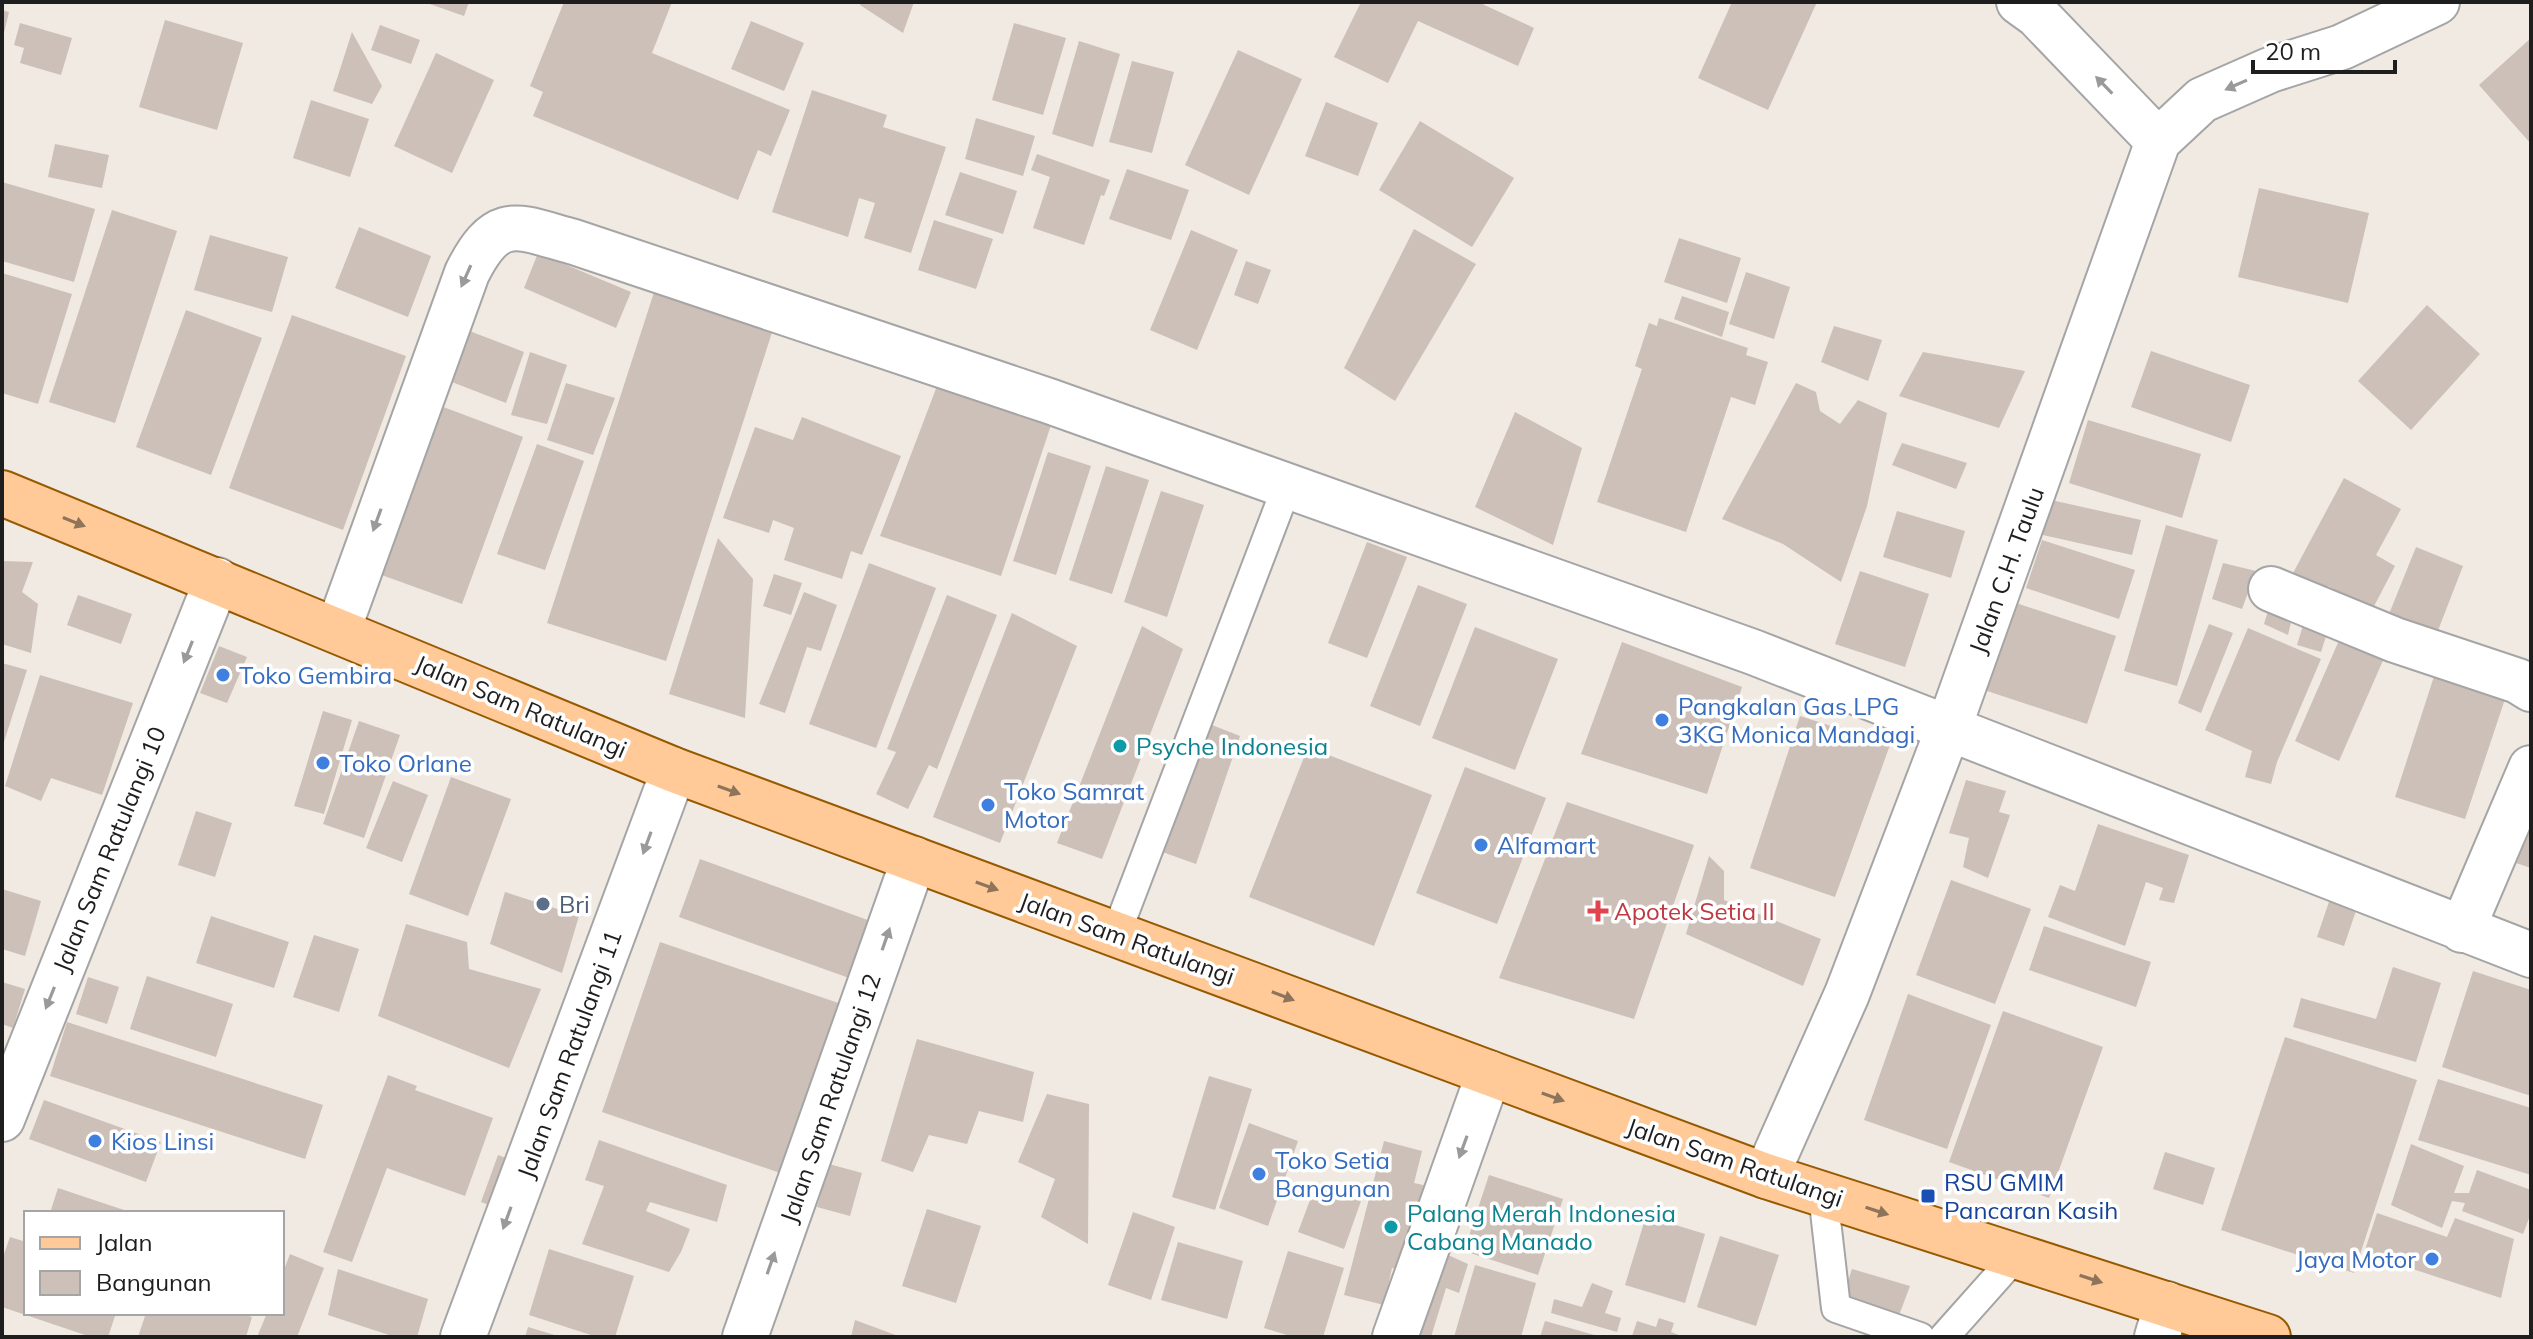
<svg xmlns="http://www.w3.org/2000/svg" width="2533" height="1339" font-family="Mulish,sans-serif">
<rect width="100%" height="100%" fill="#f0eae3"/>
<path fill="#ccc0b8" d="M424 2H469L464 16Z
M564 2H672L652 53 790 110 771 156 758 150 738 200 533 116 543 92 530 86Z
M861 2H914L903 33 860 5Z
M1361 2H1478L1534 28 1518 66 1418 21 1388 83 1334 57Z
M1732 2H1817L1768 110 1698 78Z
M2 10 9 12 3 37H2Z
M165 20 243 43 217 130 139 107Z
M751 21 804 43 784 91 731 69Z
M20 23 72 38 61 75 20 63 24 48 14 45Z
M1014 23 1066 38 1043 115 992 100Z
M380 25 420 40 411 64 371 50Z
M352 32 382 86 372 104 333 91Z
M2531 38V144L2479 85Z
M1079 41 1120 54 1093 147 1052 134Z
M1238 50 1302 79 1249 195 1185 165Z
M436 53 494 80 452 173 394 146Z
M1132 61 1174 72 1152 153 1109 142Z
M812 90 887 115 883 127 946 147 911 253 864 238 875 203 859 198 848 237 772 212Z
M311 100 369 119 350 177 293 158Z
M1326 102 1378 123 1358 176 1305 156Z
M976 118 1035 136 1023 176 965 159Z
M1420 121 1514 178 1472 247 1379 190Z
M55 144 109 155 102 188 48 177Z
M1037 154 1110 180 1104 196 1101 195 1084 245 1033 228 1050 177 1031 170Z
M1127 169 1189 190 1171 240 1109 219Z
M960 172 1017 191 1003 234 945 215Z
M2 182 95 209 74 282 2 261Z
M2259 188 2369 213 2348 303 2238 277Z
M112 210 177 231 115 423 49 402Z
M934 220 993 239 976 289 918 270Z
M359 227 431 256 408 317 335 288Z
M1414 229 1476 264 1395 401 1344 368Z
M1191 230 1238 250 1197 350 1150 330Z
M210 235 288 257 272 312 194 290Z
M1679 238 1741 258 1727 303 1664 282Z
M538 253 631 292 616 328 524 288Z
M1246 261 1271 270 1258 304 1234 295Z
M1746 272 1790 287 1774 339 1729 324Z
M2 273 72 294 38 404 2 393Z
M657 283 776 320 666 661 547 623Z
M1682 296 1729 312 1722 337 1674 319Z
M2427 305 2480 354 2411 430 2358 381Z
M186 310 262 338 211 475 136 447Z
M292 315 406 356 343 530 229 488Z
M1659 318 1748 348 1746 355 1768 362 1755 405 1731 397 1686 532 1597 502 1642 369 1635 366 1649 323 1657 326Z
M1834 326 1882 340 1868 381 1821 362Z
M459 327 524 352 506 403 439 377Z
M2151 351 2250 385 2231 442 2131 407Z
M530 352 567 365 547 424 511 415Z
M1923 352 2025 371 1999 428 1899 396Z
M566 383 615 398 593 455 547 440Z
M1796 383 1816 392 1820 411 1840 424 1858 400 1887 413 1867 506 1841 582 1783 544 1722 519Z
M937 386 1051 425 1001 576 880 536Z
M438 405 523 437 462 604 376 573Z
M1515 412 1582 448 1553 545 1475 507Z
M802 417 901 456 862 555 851 551 842 579 784 560 794 528 773 520 769 533 723 518 755 427 793 440Z
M2088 420 2201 454 2182 518 2069 483Z
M1902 443 1967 463 1956 489 1892 465Z
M537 444 584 461 545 570 497 554Z
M1048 452 1091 466 1056 575 1013 561Z
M1106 466 1149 480 1112 594 1069 580Z
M2344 478 2401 509 2376 555 2395 566 2372 610 2328 586 2326 591 2293 573Z
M1161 491 1204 505 1167 617 1124 602Z
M2042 498 2141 520 2132 555 2034 533Z
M1897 511 1965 531 1951 578 1883 557Z
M2166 525 2218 540 2177 686 2124 671Z
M718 538 753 579 745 718 669 694Z
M2042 540 2135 570 2119 619 2026 588Z
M1367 542 1407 557 1367 658 1328 643Z
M2416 547 2463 566 2437 633 2389 614Z
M2 561 33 562 22 592 38 604 31 653 2 644Z
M869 563 936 588 876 748 809 724Z
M2223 563 2256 571 2242 609 2212 599Z
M1860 571 1929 594 1905 667 1835 644Z
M774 574 802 583 791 615 763 606Z
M1418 585 1467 604 1420 726 1370 706Z
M804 592 837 605 821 651 807 647 785 713 759 704Z
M78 595 132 614 121 644 67 625Z
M947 595 997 615 937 769 929 765 908 809 876 794 896 752 887 749Z
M2010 601 2116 636 2087 724 1981 689Z
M2271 601 2331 621 2321 652 2297 645 2304 622 2292 618 2288 635 2264 624Z
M1012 613 1077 646 1000 843 933 817Z
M2209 624 2233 633 2201 713 2178 703Z
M1142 626 1183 649 1102 859 1057 843Z
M1475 627 1558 659 1515 770 1432 738Z
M2248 628 2321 659 2277 762 2271 784 2245 777 2252 751 2205 730Z
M2344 629 2388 649 2339 761 2295 741Z
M1622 642 1742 687 1707 794 1581 754Z
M219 646 247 657 227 703 200 693Z
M2 663 27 670 3 745H2Z
M2438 664 2509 687 2465 819 2395 797Z
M40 675 133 703 102 795 51 778 41 801 5 786Z
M323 711 352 720 324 814 294 806Z
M1800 716 1890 745 1835 897 1750 868Z
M1199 720 1240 736 1196 864 1154 849Z
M359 721 400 735 364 838 323 824Z
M1308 747 1432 795 1374 946 1249 897Z
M1465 767 1546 798 1497 924 1416 893Z
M451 777 511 799 468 916 409 894Z
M1966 780 2006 791 1999 812 2010 815 1988 878 1963 867 1969 838 1949 833Z
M393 781 428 795 402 862 366 848Z
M1567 802 1694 845 1634 1019 1499 978Z
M2531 802V868L2510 861Z
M196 811 232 823 215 877 178 865Z
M2098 824 2189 855 2174 903 2159 900 2163 888 2146 882 2125 946 2048 917 2060 885 2075 891Z
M1709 856 1724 871V900L1821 939 1803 986 1686 934Z
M700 859 884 926 863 983 679 917Z
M1951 880 2031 909 1995 1004 1916 975Z
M2 889 41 901 25 956 2 949Z
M505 892 579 916 562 973 490 944Z
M2332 893 2359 902 2344 946 2317 937Z
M211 916 289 942 274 988 196 963Z
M406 924 467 942 469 969 541 989 509 1068 378 1016Z
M2044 926 2151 962 2136 1007 2029 970Z
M314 935 359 949 339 1012 293 997Z
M660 942 853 1008 795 1178 602 1112Z
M2393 967 2441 983 2416 1062 2293 1027 2301 998 2376 1019Z
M2473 971 2531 990V1096L2442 1067Z
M147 976 233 1004 216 1057 130 1029Z
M88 977 119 987 107 1024 76 1014Z
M2 982 25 989 13 1028 2 1024Z
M1908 994 1991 1025 1947 1149 1864 1120Z
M2003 1011 2103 1047 2049 1198 1949 1162Z
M67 1022 323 1105 305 1159 50 1076Z
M2285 1037 2417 1080 2354 1273 2221 1230Z
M917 1039 1034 1072 1023 1122 979 1111 967 1144 929 1135 913 1172 881 1161Z
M388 1075 417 1086 415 1090 493 1118 465 1196 387 1168 352 1262 323 1252Z
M1209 1076 1252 1089 1215 1210 1172 1197Z
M2438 1079 2531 1108V1175L2418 1140Z
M1047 1094 1089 1104 1088 1244 1041 1217 1055 1179 1018 1162Z
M44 1100 161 1142 146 1182 29 1139Z
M1249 1123 1298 1141 1268 1226 1219 1208Z
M599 1140 727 1185 717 1222 650 1202 646 1211 690 1229 681 1252 669 1272 582 1244 604 1186 585 1180Z
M1384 1141 1422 1151 1414 1183 1428 1186 1410 1272 1392 1268 1384 1305 1344 1295Z
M2411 1144 2464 1166 2454 1193H2469L2477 1170 2531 1190V1213L2523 1234 2462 1211 2465 1203 2452 1201 2442 1228 2391 1205Z
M2165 1152 2215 1168 2203 1205 2153 1189Z
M498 1155 522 1164 506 1211 481 1202Z
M829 1164 862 1173 850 1216 817 1207Z
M1489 1175 1563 1199 1538 1275 1464 1251Z
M1316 1184 1361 1201 1344 1249 1298 1232Z
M58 1188 130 1212V1213H50Z
M927 1209 981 1226 956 1303 902 1286Z
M1133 1212 1175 1227 1151 1300 1108 1285Z
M2377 1213 2447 1237 2455 1218 2514 1239 2501 1298 2364 1253Z
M1646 1216 1705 1234 1685 1303 1625 1285Z
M1720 1236 1779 1255 1756 1326 1697 1307Z
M10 1237 26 1242V1313H116L108 1337H91L2 1307V1260Z
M1436 1237 1453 1240 1448 1255 1468 1264 1459 1293 1446 1288 1431 1337H1407Z
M1178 1242 1243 1261 1227 1319 1161 1300Z
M549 1249 634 1276 615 1337H597L529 1315Z
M1288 1251 1344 1268 1323 1337H1293L1264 1328Z
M290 1254 324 1268 297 1337H257L267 1313H282V1275Z
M1475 1265 1536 1283 1521 1337H1454Z
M338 1269 428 1299 417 1337H395L328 1315Z
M1852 1269 1910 1286 1898 1318 1842 1300Z
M1592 1283 1613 1291 1605 1313 1621 1318 1617 1332 1551 1313 1554 1299 1582 1307Z
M146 1313H239L252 1317 246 1337H138Z
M1659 1318 1674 1323 1671 1332 1684 1337 1632 1336 1637 1321 1656 1327Z
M855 1320 901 1337H851Z
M1545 1321 1598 1336V1337H1540Z
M528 1327 558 1336 557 1337H525Z"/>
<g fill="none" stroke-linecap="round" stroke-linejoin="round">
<defs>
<path id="service" d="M1116 934 1287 486
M1823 1194 1836 1308 1920 1337
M1944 1337 2017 1255"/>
<path id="minor" d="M2271 589 2395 640 2518 681 2531 689
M338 630 467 273C498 211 518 227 574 242L1049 401 1753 652 2531 955
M2462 930 2531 768
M2 1119 217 580
M463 1337 674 770
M745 1337 914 859
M1395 1337 1489 1073
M2157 1337 2167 1304"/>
<path id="tertiary" d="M2019 2 2037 15 2158 141
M1766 1176 1847 994 1949 727 2158 141 2202 100 2270 70 2342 47 2437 2"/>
<path id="primary" d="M2 493 674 770 1766 1176 2268 1337"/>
</defs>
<use href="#service" stroke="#a5a5a5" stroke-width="32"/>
<use href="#minor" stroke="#a5a5a5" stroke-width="48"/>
<use href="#tertiary" stroke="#a5a5a5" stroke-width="48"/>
<use href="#primary" stroke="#975900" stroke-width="48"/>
<use href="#service" stroke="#fff" stroke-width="28"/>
<use href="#minor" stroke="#fff" stroke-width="44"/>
<use href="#tertiary" stroke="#fff" stroke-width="44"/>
<use href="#primary" stroke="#ffca98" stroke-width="44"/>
</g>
<defs><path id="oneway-solid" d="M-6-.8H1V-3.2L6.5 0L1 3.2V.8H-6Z" transform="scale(2)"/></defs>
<g fill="#9a9a9a">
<use href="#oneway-solid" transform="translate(2104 85) rotate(-134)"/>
<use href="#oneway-solid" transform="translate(2236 85) rotate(156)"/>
<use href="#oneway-solid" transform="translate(466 276) rotate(114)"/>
<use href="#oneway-solid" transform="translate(377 520) rotate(110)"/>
<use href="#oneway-solid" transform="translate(188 652) rotate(112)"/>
<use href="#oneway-solid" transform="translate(647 843) rotate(110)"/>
<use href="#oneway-solid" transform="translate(886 939) rotate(-71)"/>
<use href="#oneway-solid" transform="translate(50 998) rotate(112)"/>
<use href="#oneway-solid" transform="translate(1463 1147) rotate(110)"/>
<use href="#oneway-solid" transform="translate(507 1218) rotate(110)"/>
<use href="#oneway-solid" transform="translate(771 1263) rotate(-71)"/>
</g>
<g fill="#8e745b">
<use href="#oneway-solid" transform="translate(74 522) rotate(22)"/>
<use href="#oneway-solid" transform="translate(729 790) rotate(20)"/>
<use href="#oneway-solid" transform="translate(987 886) rotate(20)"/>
<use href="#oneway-solid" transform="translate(1283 996) rotate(21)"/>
<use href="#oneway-solid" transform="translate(1553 1097) rotate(20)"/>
<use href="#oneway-solid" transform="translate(1877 1211) rotate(18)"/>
<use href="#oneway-solid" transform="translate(2091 1279) rotate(18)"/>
</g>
<g fill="#3f7fe0" stroke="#fff" stroke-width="3">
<circle cx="223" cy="675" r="8"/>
<circle cx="1662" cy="720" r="8"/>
<circle cx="323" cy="763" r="8"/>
<circle cx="988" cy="805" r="8"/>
<circle cx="1481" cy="845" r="8"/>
<circle cx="95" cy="1141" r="8"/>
<circle cx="1259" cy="1174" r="8"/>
<circle cx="2432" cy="1259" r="8"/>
</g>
<g fill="#0f9aa8" stroke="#fff" stroke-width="3">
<circle cx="1120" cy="746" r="8"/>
<circle cx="1391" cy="1227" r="8"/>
</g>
<circle fill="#5c6f8a" stroke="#fff" stroke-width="3" cx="543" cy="904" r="8"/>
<path fill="#e0444e" stroke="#fff" stroke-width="3" d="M1594 899h8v8h8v8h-8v8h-8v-8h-8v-8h8z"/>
<rect fill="#1a4fb4" stroke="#fff" stroke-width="3" x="1920" y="1188" width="16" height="16" rx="4"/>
<g text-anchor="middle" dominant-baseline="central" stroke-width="7" stroke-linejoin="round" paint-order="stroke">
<g font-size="24" fill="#1e1e1e" stroke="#fff">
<text transform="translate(2006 570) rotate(-70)">Jalan C.H. Taulu</text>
<text transform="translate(521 706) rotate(23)">Jalan Sam Ratulangi</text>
<text transform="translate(109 849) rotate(-68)">Jalan Sam Ratulangi 10</text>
<text transform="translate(1127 938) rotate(20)">Jalan Sam Ratulangi</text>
<text transform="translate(569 1054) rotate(-70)">Jalan Sam Ratulangi 11</text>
<text transform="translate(830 1098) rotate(-71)">Jalan Sam Ratulangi 12</text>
<text transform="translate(1735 1162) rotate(19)">Jalan Sam Ratulangi</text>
</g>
<g font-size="24" fill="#366cbe" stroke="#fff" text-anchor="start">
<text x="239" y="675">Toko Gembira</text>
<text x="1678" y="706">Pangkalan Gas LPG<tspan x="1678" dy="28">3KG Monica Mandagi</tspan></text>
<text x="339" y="763">Toko Orlane</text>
<text x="1004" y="791">Toko Samrat<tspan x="1004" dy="28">Motor</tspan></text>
<text x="1497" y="845">Alfamart</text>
<text x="111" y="1141">Kios Linsi</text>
<text x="1275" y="1160">Toko Setia<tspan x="1275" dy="28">Bangunan</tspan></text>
<text x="2416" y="1259" text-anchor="end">Jaya Motor</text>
</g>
<g font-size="24" fill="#0d838f" stroke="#fff" text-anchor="start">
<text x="1136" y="746">Psyche Indonesia</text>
<text x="1407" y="1213">Palang Merah Indonesia<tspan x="1407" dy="28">Cabang Manado</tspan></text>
</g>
<g font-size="24" fill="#4e5e75" stroke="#fff" text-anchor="start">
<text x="559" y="904">Bri</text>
</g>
<g font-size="24" fill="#be3a42" stroke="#fff" text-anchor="start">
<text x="1614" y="911">Apotek Setia II</text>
</g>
<g font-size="24" fill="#164399" stroke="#fff" text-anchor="start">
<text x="1944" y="1182">RSU GMIM<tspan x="1944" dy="28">Pancaran Kasih</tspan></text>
</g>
</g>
<rect width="2533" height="1339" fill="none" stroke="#1e1e1e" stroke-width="8"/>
<rect x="24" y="1211" width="260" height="104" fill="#ffffff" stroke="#a5a5a5" stroke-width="2"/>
<rect x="40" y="1237" width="40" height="12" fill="#ffca98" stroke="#a5a5a5" stroke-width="2"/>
<text x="96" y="1251" font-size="24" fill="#1e1e1e">Jalan</text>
<rect x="40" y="1271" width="40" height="24" fill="#ccc0b8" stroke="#a5a5a5" stroke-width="2"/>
<text x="96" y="1291" font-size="24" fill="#1e1e1e">Bangunan</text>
<path d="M2253 60v12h142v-12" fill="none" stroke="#1e1e1e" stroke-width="4"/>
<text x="2265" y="60" font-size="24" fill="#1e1e1e" stroke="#ffffff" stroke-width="6" paint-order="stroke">20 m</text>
</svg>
